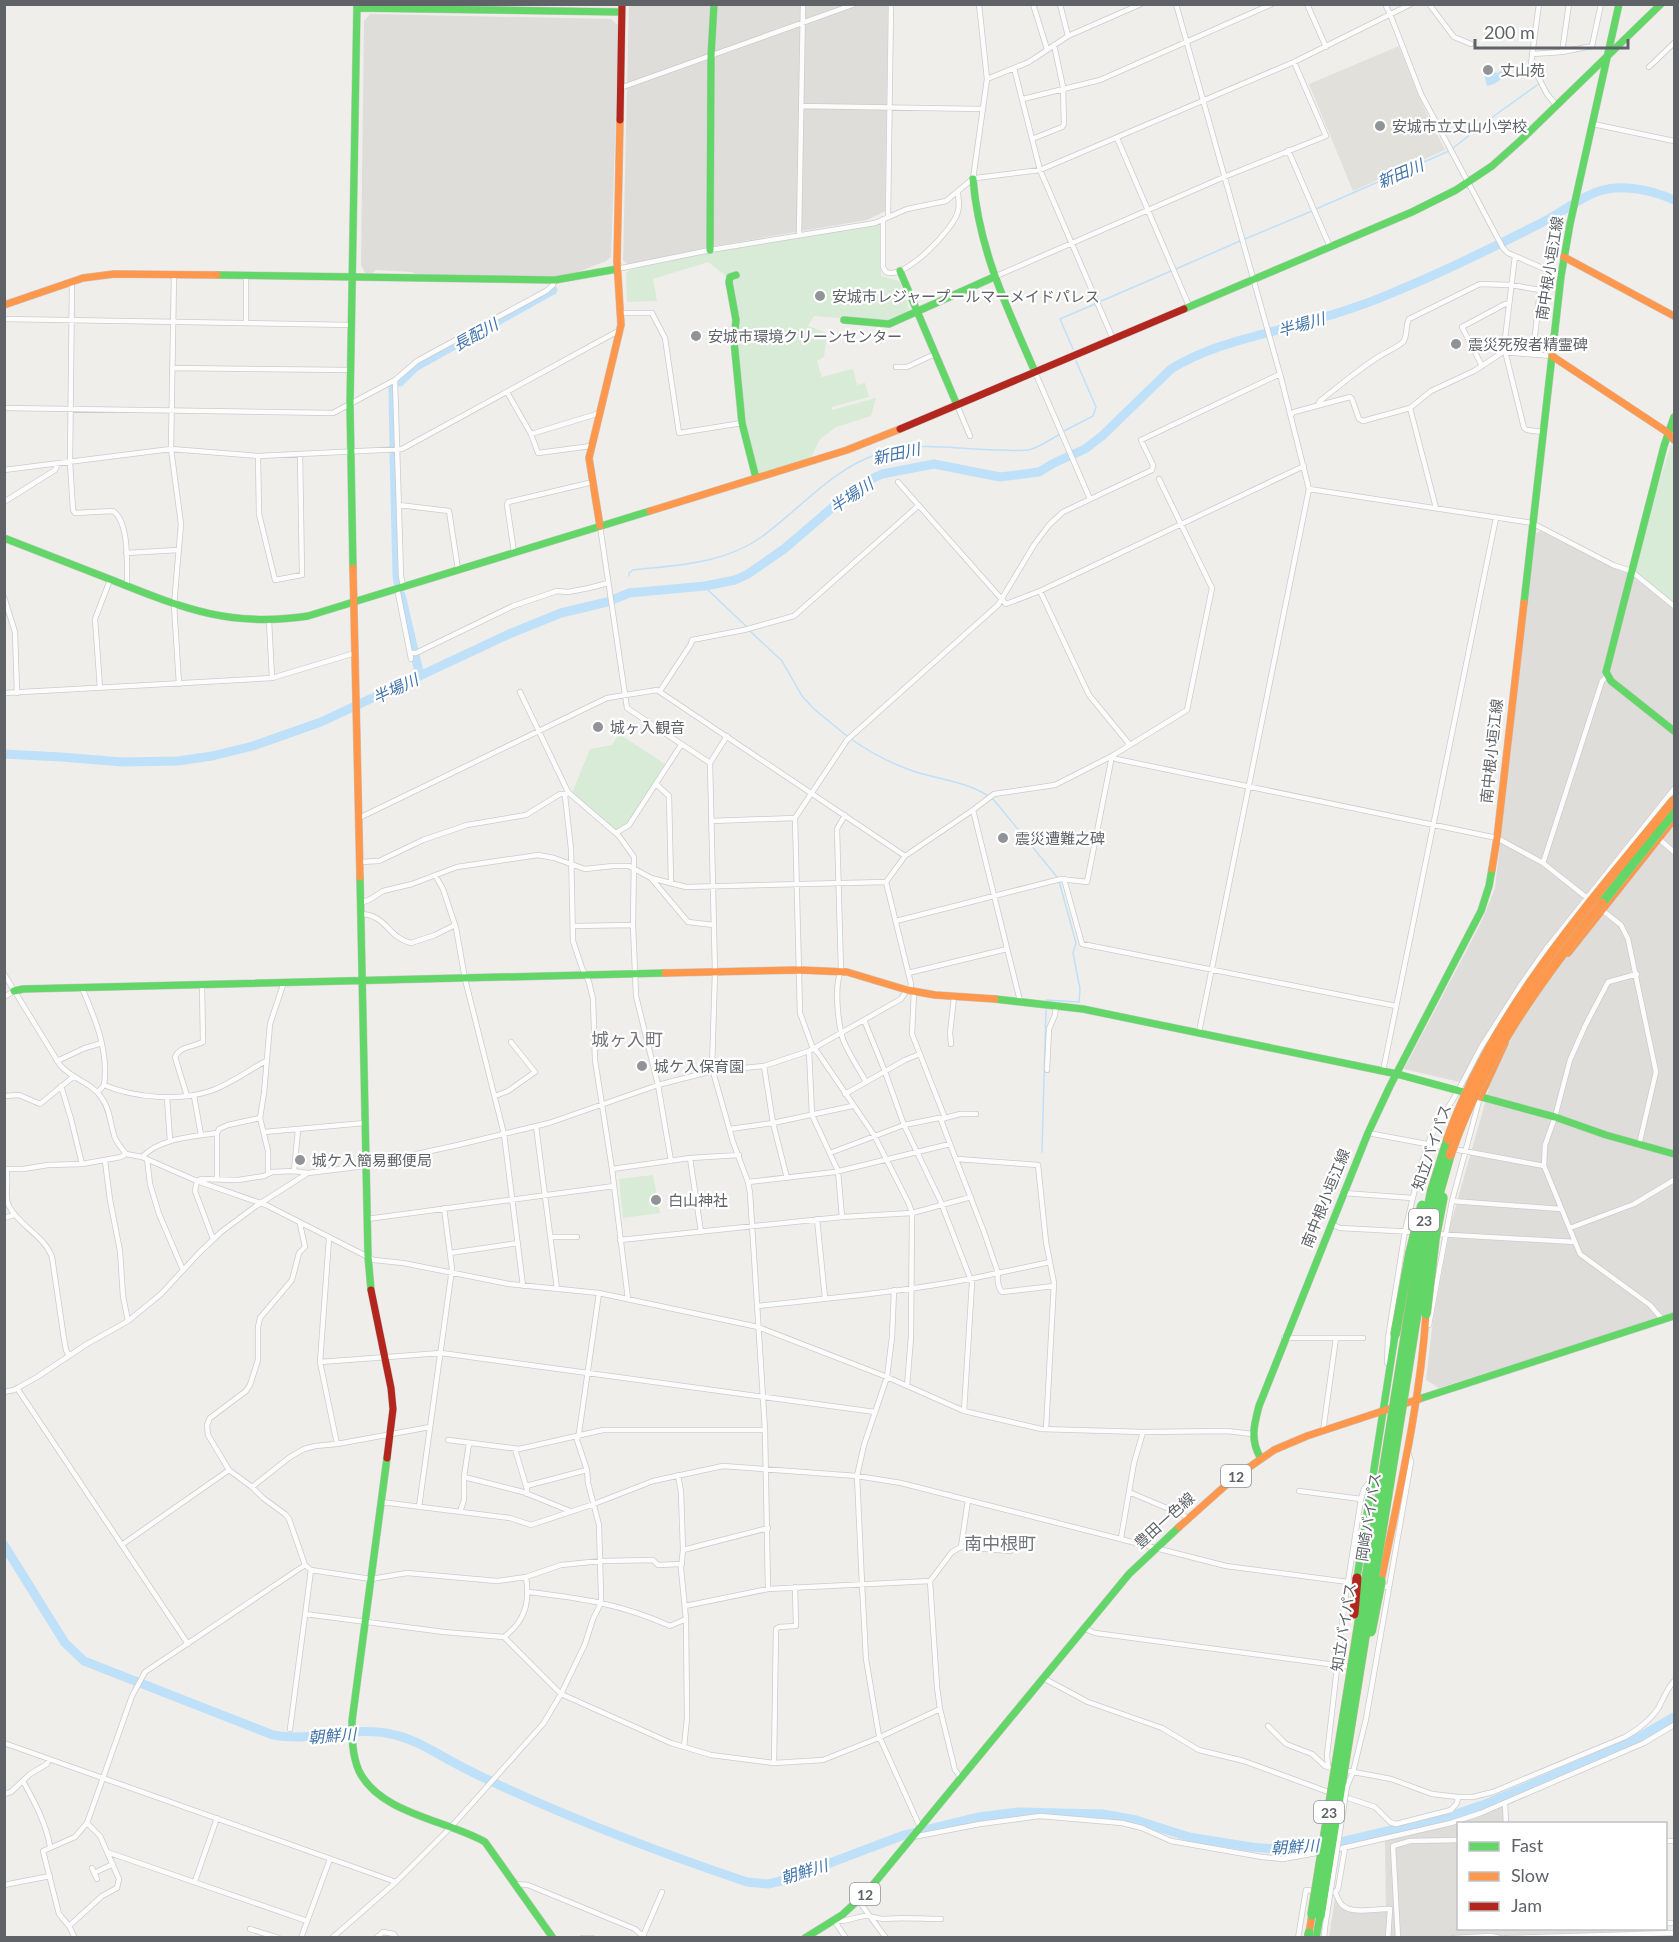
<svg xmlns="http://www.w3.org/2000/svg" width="1679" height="1942" font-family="Lato,'Noto Sans JP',sans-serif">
<rect width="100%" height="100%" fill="#efeeea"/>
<path fill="#dfddda" d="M629 5H888L885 211 867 220 714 246 628 265 623 260Z
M370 14 611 19 619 26 611 257 606 261 568 276 559 277 418 276 412 272 376 270 371 274 365 273 361 265 364 21Z
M1540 531 1620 567 1674 608V1313L1439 1388 1426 1380 1432 1327 1451 1223 1489 1089 1404 1069 1472 940 1484 916 1495 888 1535 534Z
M1501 1806 1504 1808 1505 1823 1458 1824V1928H1646V1937L1329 1938 1335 1898 1341 1908 1364 1913 1386 1912 1385 1841 1444 1827Z"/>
<path fill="#e2e0da" d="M1399 46 1421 102 1445 150 1353 191 1309 84Z"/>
<path fill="#d8ebd6" d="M879 223 881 226V276L899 281 910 312 888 322 814 316 808 326 827 333 824 357 817 361 822 377 853 369 857 385 865 383 869 397 831 407 832 410 876 398 871 416 836 427 820 439 811 458 761 473 758 472 746 426 739 366 738 316 731 280 708 262 653 279 657 301 627 302 626 274 629 270 715 251Z
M1671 445 1674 447V606L1631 571Z
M619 734 665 764 626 826 616 830 572 793 590 749 612 745Z
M653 1175 660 1213 623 1218 619 1179Z"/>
<path fill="#bfe0f9" d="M1506 67 1509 71C1502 79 1497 84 1487 86L1484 75 1492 72 1498 73Z"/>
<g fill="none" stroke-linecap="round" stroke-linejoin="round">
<path stroke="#bfe0f9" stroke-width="1.5" d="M1453 148 1494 116 1540 83
M1316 209 1449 151
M1245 239 1312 211
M1176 269 1240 241
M1099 302 1171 271
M1073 349 1060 319 1095 304
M1064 431 1093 416 1096 407 1076 361
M629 576V573L633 570C676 565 723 564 760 538 798 511 833 468 878 454 918 440 959 450 1000 450 1009 450 1023 452 1032 449 1041 446 1051 439 1060 434
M705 586 709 591 747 627
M629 593 630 588
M750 631 782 661 802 696 814 709 847 736
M851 739C868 751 891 763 910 770 938 780 970 781 994 800L1057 877
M1046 1000 1079 1002 1080 989 1073 953 1076 943 1059 881
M1042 1152 1046 1010"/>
<path stroke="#bfe0f9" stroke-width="9" d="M400 382 415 367 553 290
M393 386 394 447
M394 454 397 576 398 582
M401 595 420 676
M4 754 61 757 122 762 178 761 212 756 253 746 321 722 509 634 561 613 607 602 629 593 705 586 735 580 748 574 784 549 854 489 867 481 882 474 934 464 1000 477 1039 472 1054 463 1085 449 1102 436 1171 369C1212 344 1258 336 1304 323 1336 314 1368 304 1399 290 1448 270 1496 246 1543 222 1563 212 1581 196 1603 190 1626 184 1654 191 1674 200
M4 1545 65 1643 84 1661 273 1735C313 1743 355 1724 395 1735 416 1740 434 1752 453 1762 471 1772 490 1781 510 1790 587 1825 667 1855 747 1882L768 1884 785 1880 904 1835 978 1817 1019 1812 1103 1814 1136 1820 1189 1837 1251 1847 1287 1850 1320 1847 1450 1816 1488 1803 1629 1743 1674 1717"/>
<defs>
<path id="street" d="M1033 4 1047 49
M1060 4 1068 36
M1176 4 1280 374 1309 489 1199 1032
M1307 4 1326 47
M1385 4 1390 14 1421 94 1503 248 1508 253 1561 276
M1429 4 1454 37 1471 44
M1539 4 1531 63 1547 94 1556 105
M1562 52 1569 4
M1532 54 1562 52 1592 46 1601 4
M1649 67 1674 43
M1014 68 1040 170 1113 339
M987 79 1029 62 1068 36 1141 4
M620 88 855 4
M1023 99 1100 80 1272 4
M801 106 982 109
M1593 124 1674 141
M1117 138 1189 306
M1032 139 1062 127 1064 124 1063 87 1054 45
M1288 150 1330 247
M973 179 987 79 979 4
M888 217 891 4
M883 219V267L886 272C904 281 955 228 958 211 960 205 958 198 958 192
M799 235 803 4
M1515 256 1504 347 1524 428 1527 430 1542 432
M617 269 710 250 875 223 907 209 946 201 970 181 976 178 1040 170 1294 62 1411 4
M174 274 171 449 181 524 174 605 179 684
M994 277 1224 177 1326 136 1294 62
M72 282 70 462 73 510 75 513 113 511C129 521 127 564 127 581L126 586
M621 313H652L665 338 679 433 742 423
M4 319 352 325
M246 323V276
M1482 366 1462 327 1505 304H1509
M896 367H907L935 354
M172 368 351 370
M1035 372 1090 499
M395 380 401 576 403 586
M507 392 531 434 538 453 591 446
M957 405 970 436
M1318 405 1320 401C1339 386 1358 370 1378 357 1386 352 1396 348 1403 342 1408 336 1405 326 1409 319L1480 284 1511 285 1540 290 1533 353
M4 408 333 413 395 380 417 361 546 291 553 285 555 280
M1410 408 1436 508
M1291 415 1294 412 1350 397 1352 399 1359 419 1363 421 1410 408 1431 391 1474 371 1503 352 1552 356
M531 434 600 413
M258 456 259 514 275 580 302 575 300 454
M4 470 171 449 258 456 402 449 620 330
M898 482 1006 604 1040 591 1304 466
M1309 489 1532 523 1613 565 1631 571 1674 606
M4 502 55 470 58 463
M399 505 449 511 458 569
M600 526 627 708 710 763
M514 552 507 505 508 502 593 482
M126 553 178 550
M397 588 411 659
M1040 591 1089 695 1130 745
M4 597 15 632 17 693
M269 621 272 678
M410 653H416L513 606 557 591 568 592 589 588 608 583
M100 688 95 619 110 580
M660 691 691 644 692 640 744 630 794 616 918 506
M520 692 568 792 619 836 634 857 633 925 636 996 658 1085 671 1161
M4 693 272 678 355 653
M727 736 710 763 715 972 712 1068 733 1142 748 1182 750 1193 765 1430 768 1589
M1112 756 1116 759 1497 838 1543 863 1591 901
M656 784 669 796 671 882
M568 792 565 796 571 849 573 941 582 968 589 982 593 999 595 1060 612 1169 628 1299
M973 810 1020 1001
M845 815 837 829 841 971C834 986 838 1021 842 1036 845 1049 860 1070 866 1082
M359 818 607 698 657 690 905 856
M711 821 795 818
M616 833 629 825 681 745
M1659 839 1674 852
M360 862 379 861 423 840 467 825 526 815 560 794H565
M1543 863 1602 681 1607 676
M435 875 443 889 456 928 465 979 504 1134 523 1286
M651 878 688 922 714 925
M1064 879 1082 944 1396 1006
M360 903 369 900 383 891 412 884 457 867 538 855 554 858 585 869 613 866H629L651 878 686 887 886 882
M1602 910 1621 925 1628 939 1656 1072 1639 1145
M361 914C387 915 388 938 411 943L435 935 455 925
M896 921 1061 879 1087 882 1112 756
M574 926 633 925
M908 973 1007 949
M4 974 60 1065C73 1080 91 1082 101 1097 110 1108 110 1124 115 1138 118 1144 122 1149 126 1154L142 1157 197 1181 266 1205 374 1260 403 1263 509 1284 599 1293 758 1327 887 1377 964 1411 1041 1429 1143 1432 1227 1431 1252 1434
M1637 974 1608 982 1585 1026 1570 1060 1555 1117 1545 1145 1544 1166 1580 1254 1650 1305 1663 1320
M82 988C95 1018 109 1051 104 1085
M910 990 911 984 886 882 905 856 973 810 994 794 1055 785 1112 756 1187 710 1212 588 1159 479
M914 991 912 1034 945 1118 941 1120 950 1144
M4 997 14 991
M864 1020 884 1069 904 1125 940 1200 972 1283 964 1411
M951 1044 950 1033 954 997
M809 1051 812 1115 838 1171 842 1217
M57 1061 85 1048 102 1043
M764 1066 773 1123 787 1178
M1047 1070 1049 1029 1055 1015 1056 1005
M1383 1071 1496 518
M61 1086 71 1119 82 1164
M98 1092 104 1085C135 1098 181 1102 213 1090 232 1083 249 1070 266 1061
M845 1094 905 1060 920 1054
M4 1096 19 1095 40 1104 73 1077
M187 1096 175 1057C180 1046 193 1047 203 1042L202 985
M194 1096 201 1135
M495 1096 508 1091 535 1072 511 1042
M167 1097 170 1141
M945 1118 960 1114H976
M536 1126 557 1289
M730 1129 773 1123 852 1106
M264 1132 365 1123
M1368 1133 1544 1166
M830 1153 904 1125 939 1118 942 1119
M142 1157C160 1138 192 1137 217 1133L219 1129 228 1125 260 1118
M690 1158 701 1232
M147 1159 150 1184 159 1214 183 1270
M957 1159 1038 1165 1046 1242 1054 1283 1046 1429
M105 1161 110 1200 120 1251 123 1296 128 1321
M4 1169H23L48 1165 82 1164 121 1157 126 1154
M6 1169C10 1181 3 1194 9 1206 19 1226 44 1235 52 1257L64 1339 66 1350 69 1356
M612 1169 690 1158 739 1155
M294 1171 298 1130
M268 1174V1151L260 1118 264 1093 270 1024 284 982
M217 1179V1133
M748 1182 835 1172 950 1144 984 1232 998 1273C919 1291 837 1297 757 1306
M1343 1193 1412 1198
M1452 1201 1561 1209
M4 1218 14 1215
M367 1219 614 1186
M817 1219 825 1298
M300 1224 305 1247 299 1253 292 1280 260 1318 258 1327V1360L250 1385 246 1391 210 1418 207 1425 208 1435 229 1470 252 1487 263 1498 285 1514 289 1519 305 1565 311 1570 371 1579 407 1573 497 1581 526 1577 561 1565 601 1561 653 1560 658 1565 682 1564
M1331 1224 1340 1228 1415 1232
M1570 1228 1634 1204 1674 1180
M1435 1234 1575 1242
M551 1237H577
M213 1239 195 1191 197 1181 201 1179 238 1180 264 1176 272 1172 294 1171 308 1173 357 1167 458 1145 549 1123 658 1085 712 1071 764 1066 809 1051 901 999 907 990
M329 1239 320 1362 337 1444
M620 1240 842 1217 912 1213 971 1197
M450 1253 518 1243
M1050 1262 998 1273C997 1279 998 1288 1002 1292L1054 1286
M894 1290 892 1337 887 1377 864 1445 857 1476 862 1584 866 1659 879 1736 920 1827
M1429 1325 1452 1201 1480 1097
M1284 1338H1363
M320 1362 441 1353 875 1412
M1387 1363 1388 1338 1405 1231 1419 1172 1431 1136 1458 1091 1481 1047 1522 983 1546 949 1674 789
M907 1386 911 1337 912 1213 909 1204 874 1135 818 1053 812 1046 800 1013 795 818 847 740 998 605 1034 545 1049 525 1063 512 1152 470 1153 465 1141 440 1280 374
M17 1388 188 1644
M4 1392 14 1390 37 1377 87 1344 128 1321 161 1294 199 1253 221 1232 256 1206 308 1173
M1323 1431 1336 1338
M448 1440 519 1449 603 1430H765
M515 1449 527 1489V1494
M678 1475 681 1492 683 1550 681 1569 686 1619 687 1718 684 1747
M464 1477 523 1492 570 1511
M526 1486 587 1470
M252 1487 290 1457 304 1449 315 1446 337 1444 430 1427
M1299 1491 1361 1499
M1129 1492 1183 1515 1189 1519
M381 1502 510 1518 531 1525 594 1504 653 1481 723 1466 857 1476 901 1483 1226 1566 1356 1583
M419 1507 452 1269 444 1208
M460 1512 464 1500V1477L469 1443
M1121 1538 1134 1463 1143 1432
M123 1544 229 1470
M961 1547 968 1500
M683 1550 768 1528
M1379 1586 1389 1587
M528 1592C581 1598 621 1604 670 1626L686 1619
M685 1606 768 1589 930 1581
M305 1614 444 1632 504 1637 561 1694 671 1743 711 1755 774 1763 823 1760 876 1739 940 1709
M1083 1628 1095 1633 1351 1667
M504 1637C525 1621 530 1603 526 1577
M1043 1678 1088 1702 1162 1728 1199 1750 1244 1761 1331 1793
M1268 1726 1286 1744 1312 1754 1325 1766 1335 1769
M290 1729 311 1570
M4 1743 396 1882
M774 1763 776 1629 779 1627 796 1626 795 1587
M1328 1767 1327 1755 1344 1607 1361 1499 1364 1489 1372 1479
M1343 1770 1391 1779 1432 1794 1458 1797H1473L1493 1792 1625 1737C1639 1729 1651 1720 1659 1707 1664 1697 1667 1689 1674 1681
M961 1778 955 1770 940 1709 937 1687 930 1581 952 1552 961 1547 1010 1551
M23 1781C34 1801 47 1825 50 1847
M1347 1786 1353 1772 1366 1719 1411 1462 1408 1452
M4 1794 11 1792 30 1774 47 1764 49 1759
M1342 1796 1375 1807 1390 1822 1396 1824 1451 1810 1457 1803 1458 1797
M1505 1803 1506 1824
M913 1837 980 1824 1040 1816 1122 1823 1142 1828 1171 1841 1262 1857 1283 1859 1322 1852
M1666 1841H1674
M1334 1850 1451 1823 1481 1813 1644 1743 1674 1725
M107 1852 307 1921
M92 1868 97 1879
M94 1873 113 1864
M195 1881 217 1818
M516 1884 528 1885 635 1929 645 1938
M4 1885 50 1876
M1329 1892H1335L1338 1889 1345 1848
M1335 1892C1337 1896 1339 1902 1342 1905 1353 1915 1376 1908 1390 1909L1388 1938
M858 1900 886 1938
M832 1921C848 1923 852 1917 865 1916 871 1915 877 1919 884 1919 903 1917 921 1919 941 1919
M835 1922 846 1938
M1666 1923H1674
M69 1926 102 1896 117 1888 119 1879 100 1836 87 1823
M250 1929 279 1938
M643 1936 662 1892
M75 1938 69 1926 59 1914 43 1851 75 1837 87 1823 132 1696 145 1672 305 1565
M301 1938 330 1859
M332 1938 396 1882 451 1827 543 1724 561 1694 585 1644 593 1619 601 1603V1596L599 1525 588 1483 587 1470 577 1440 579 1433 599 1293
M376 1938 383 1932 394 1934 396 1938
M582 1938H592
M1298 1938 1306 1890 1315 1891
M1324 1938 1325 1927
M1398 1938 1393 1846 1410 1841 1458 1840
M1454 1938 1491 1936 1500 1938
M1507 1938 1674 1933"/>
<path id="fast" d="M357 8 621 12
M973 179C979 251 1007 307 1035 372
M710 250 711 56 714 4
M900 271 957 405
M217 275 555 280 617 269
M736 275 730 277 729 282 736 320 734 341 742 423 756 478
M1184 309 1412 212 1456 190 1492 166 1521 140 1661 4
M844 320 889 324 994 277
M1674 417 1664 446 1606 672 1611 681 1674 731
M4 538C40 552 76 566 112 580 182 608 230 628 308 616L650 511
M353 568 350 405 357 4
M1524 603 1561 276 1570 224 1619 4
M360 877 368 1256 371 1290
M14 991 23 989 665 973
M995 999 1083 1009 1397 1074 1555 1117 1606 1135 1674 1154
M1419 1399 1674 1316
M1260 1457C1250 1439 1254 1425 1259 1406L1368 1133 1390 1086 1481 911 1489 886 1492 869
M387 1458 352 1721C352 1738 352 1755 359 1771 380 1814 447 1820 485 1842L553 1938
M1357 1578 1395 1335
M805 1938 842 1915 867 1892 1129 1574 1179 1527
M1316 1938 1320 1916"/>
<path id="slow" d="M1564 257 1674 316
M4 305 83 278 114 274 217 275
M1552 356 1667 432 1674 440
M650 511 847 450 900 429
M600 526 589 458 621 325 617 261 620 120
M353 568 360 877
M1492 869 1497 838 1524 603
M1568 953 1671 823
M665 973 799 970 847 972 907 990 935 995 995 999
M1480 1097 1505 1043
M1179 1527 1235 1477 1274 1450 1307 1436 1419 1399
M1381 1581C1399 1492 1420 1404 1426 1314
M1309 1933 1312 1915"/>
<path id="jam" d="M620 120 622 4
M900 429 1184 309
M371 1290 391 1388 393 1409 387 1458"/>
</defs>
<use href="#street" stroke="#cbcccc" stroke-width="6"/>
<use href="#fast" stroke="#cacacb" stroke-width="8"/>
<use href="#slow" stroke="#cacacb" stroke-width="8"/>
<use href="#jam" stroke="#cacacb" stroke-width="8"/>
<use href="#street" stroke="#fdfcfc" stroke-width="4.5"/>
<use href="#fast" stroke="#63d668" stroke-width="7"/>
<use href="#slow" stroke="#ff974d" stroke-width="7"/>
<use href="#jam" stroke="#b3261e" stroke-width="7"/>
<defs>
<path id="street-bridge" d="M1325 1927 1347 1786"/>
<path id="fast-bridge" d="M1602 903 1674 812
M1426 1314 1435 1238 1443 1197
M1395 1335 1410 1253 1422 1205
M1371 1632 1381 1581
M1312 1915 1418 1257 1432 1190 1448 1139
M1320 1916 1428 1244 1440 1190 1450 1155
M1309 1933V1938"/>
<path id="slow-bridge" d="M1448 1139C1494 1009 1589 905 1674 800
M1450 1155C1482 1060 1540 981 1602 903"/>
<path id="jam-bridge" d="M1354 1614 1357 1578"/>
</defs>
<use href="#street-bridge" stroke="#cbcccc" stroke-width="6" stroke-linecap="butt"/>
<use href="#fast-bridge" stroke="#c8b996" stroke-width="10" stroke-linecap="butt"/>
<use href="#slow-bridge" stroke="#c8b996" stroke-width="10" stroke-linecap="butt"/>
<use href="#jam-bridge" stroke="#c8b996" stroke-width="10" stroke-linecap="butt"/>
<use href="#street-bridge" stroke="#fdfcfc" stroke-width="4.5"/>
<use href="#fast-bridge" stroke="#63d668" stroke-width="9"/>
<use href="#slow-bridge" stroke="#ff974d" stroke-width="9"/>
<use href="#jam-bridge" stroke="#b3261e" stroke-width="9"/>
</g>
<g fill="#919496" stroke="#fff" stroke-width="2">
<circle cx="1488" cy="70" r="6"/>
<circle cx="1380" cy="126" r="6"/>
<circle cx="820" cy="296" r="6"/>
<circle cx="696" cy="336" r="6"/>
<circle cx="1456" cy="344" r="6"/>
<circle cx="598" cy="727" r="6"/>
<circle cx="1003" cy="838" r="6"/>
<circle cx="642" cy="1066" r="6"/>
<circle cx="300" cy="1160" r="6"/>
<circle cx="656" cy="1200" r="6"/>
</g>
<g text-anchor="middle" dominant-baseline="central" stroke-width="4.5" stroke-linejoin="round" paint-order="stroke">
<g fill="#fff" stroke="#8f9295" stroke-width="1.5">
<rect x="1409" y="1209" width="30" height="22" rx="4.5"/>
<rect x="1221" y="1465" width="30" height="22" rx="4.5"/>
<rect x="1314" y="1801" width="30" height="22" rx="4.5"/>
<rect x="850" y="1883" width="30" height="22" rx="4.5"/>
</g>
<g font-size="14" font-weight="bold" fill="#5f6368">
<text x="1424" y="1220">23</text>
<text x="1236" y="1476">12</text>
<text x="1329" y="1812">23</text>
<text x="865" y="1894">12</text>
</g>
<g font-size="15" fill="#5f6368" stroke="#fff" text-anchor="start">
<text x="1500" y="70">丈山苑</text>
<text x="1392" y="126">安城市立丈山小学校</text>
<text x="832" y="296">安城市レジャープールマーメイドパレス</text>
<text x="708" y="336">安城市環境クリーンセンター</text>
<text x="1468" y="344">震災死歿者精霊碑</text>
<text x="610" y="727">城ヶ入観音</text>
<text x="1015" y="838">震災遭難之碑</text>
<text x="654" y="1066">城ケ入保育園</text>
<text x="312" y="1160">城ケ入簡易郵便局</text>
<text x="668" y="1200">白山神社</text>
</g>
<g font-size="15" fill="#5f6368" stroke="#fff">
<text transform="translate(1549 268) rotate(-81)">南中根小垣江線</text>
<text transform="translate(1491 751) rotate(-84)">南中根小垣江線</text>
<text transform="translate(1431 1147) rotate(-71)">知立バイパス</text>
<text transform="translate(1325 1198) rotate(-68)">南中根小垣江線</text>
<text transform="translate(1368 1517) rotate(-81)">岡崎バイパス</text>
<text transform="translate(1164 1520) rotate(-42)">豊田一色線</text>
<text transform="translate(1343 1627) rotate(-81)">知立バイパス</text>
</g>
<g font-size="16" font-style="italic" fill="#4174aa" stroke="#fff">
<text transform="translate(1400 173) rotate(-23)">新田川</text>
<text transform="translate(1301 324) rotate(-16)">半場川</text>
<text transform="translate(475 334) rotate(-29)">長配川</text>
<text transform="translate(896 453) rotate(-12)">新田川</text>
<text transform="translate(851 495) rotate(-34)">半場川</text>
<text transform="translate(395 688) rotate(-25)">半場川</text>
<text transform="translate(332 1735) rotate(-4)">朝鮮川</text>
<text transform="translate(1295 1846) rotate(-3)">朝鮮川</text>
<text transform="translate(804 1871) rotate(-17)">朝鮮川</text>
</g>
<g font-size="18" fill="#70757a" stroke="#fff">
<text x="627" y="1039">城ヶ入町</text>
<text x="1000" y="1543">南中根町</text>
</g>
</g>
<rect width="1679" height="1942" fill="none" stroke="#5f6368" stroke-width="12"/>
<rect x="1457" y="1822" width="210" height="108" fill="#ffffff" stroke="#bfc1c3" stroke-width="1.5"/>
<rect x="1469" y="1842" width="30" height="9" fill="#63d668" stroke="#bfc1c3" stroke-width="1.5"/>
<text x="1511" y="1852" font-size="18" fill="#5f6368">Fast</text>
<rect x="1469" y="1872" width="30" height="9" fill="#ff974d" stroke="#bfc1c3" stroke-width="1.5"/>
<text x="1511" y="1882" font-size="18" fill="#5f6368">Slow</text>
<rect x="1469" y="1902" width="30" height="9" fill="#b3261e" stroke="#bfc1c3" stroke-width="1.5"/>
<text x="1511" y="1912" font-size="18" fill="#5f6368">Jam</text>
<path d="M1475 39v9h153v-9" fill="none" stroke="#5f6368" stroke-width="3"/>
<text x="1484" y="39" font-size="18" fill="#5f6368" stroke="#ffffff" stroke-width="4.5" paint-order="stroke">200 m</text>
</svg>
